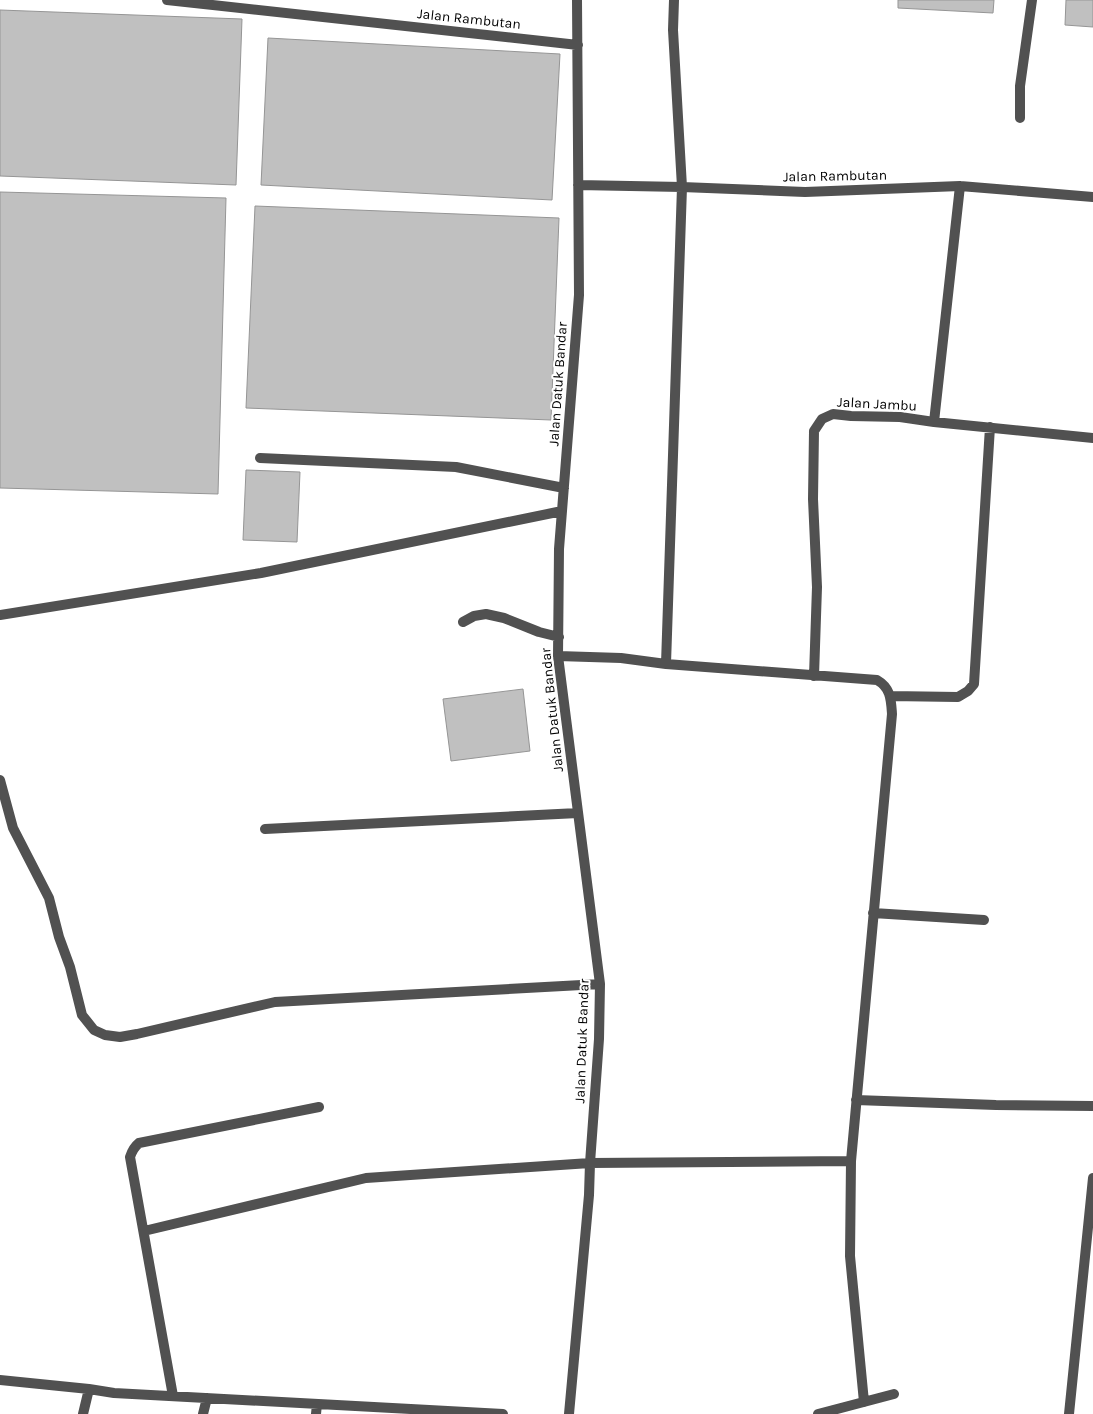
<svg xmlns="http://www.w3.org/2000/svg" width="1093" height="1414" font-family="Karla,sans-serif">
<rect width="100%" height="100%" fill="#fff"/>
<path fill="#c0c0c0" stroke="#959595" d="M898 0H994L993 13 898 8Z
M1066 0H1093V27L1065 25Z
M0 10 242 19 236 185 0 176Z
M268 38 560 54 552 200 261 185Z
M0 192 226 198 218 494 0 488Z
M255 206 559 218 551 420 246 408Z
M246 470 300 472 297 542 243 540Z
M523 689 530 751 451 761 443 699Z"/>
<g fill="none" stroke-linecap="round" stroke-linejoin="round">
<path stroke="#515151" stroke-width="10" d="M167 0 578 45
M1020 118V86L1032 0
M578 185 682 187 805 192 960 186 1093 197
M934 422 960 186
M260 458 456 467 564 488
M0 615 261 573 562 511
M463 622 474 616 486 614 504 618 539 632 559 637
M558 656 621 658 666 664 877 680C891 688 891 700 892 714L851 1161 850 1256 864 1402
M666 664 682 187 673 30 674 0
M814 676 817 587 813 499 814 431 822 419 833 414 851 416 900 417 934 422 1093 438
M890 696 958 697 968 691 974 684 990 427
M0 780 13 828 49 898 59 937 70 967 82 1015 94 1030 105 1035 120 1037 137 1034 275 1002 600 984
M265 829 578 813
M873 913 984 920
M856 1100 996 1105 1093 1106
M144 1231 366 1178 590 1163 851 1161
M0 1380 89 1389 114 1393 503 1414
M173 1396 130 1157C132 1151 134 1147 139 1143L319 1107
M83 1414 89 1389
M203 1414 207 1398
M316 1414 317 1404
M569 1414 589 1195 590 1163 599 1039 600 984 558 656 559 549 579 295 577 0
M818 1414 894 1394
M1069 1414 1093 1178"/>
</g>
<g text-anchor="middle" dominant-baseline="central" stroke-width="4" stroke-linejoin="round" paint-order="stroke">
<g font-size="14" fill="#000" stroke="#fff">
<text transform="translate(469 19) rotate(6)">Jalan Rambutan</text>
<text transform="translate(835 176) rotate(-1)">Jalan Rambutan</text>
<text transform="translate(558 384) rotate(-86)">Jalan Datuk Bandar</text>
<text transform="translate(877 404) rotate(3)">Jalan Jambu</text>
<text transform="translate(552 710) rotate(-96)">Jalan Datuk Bandar</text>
<text transform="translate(582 1041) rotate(-88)">Jalan Datuk Bandar</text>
</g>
</g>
</svg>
